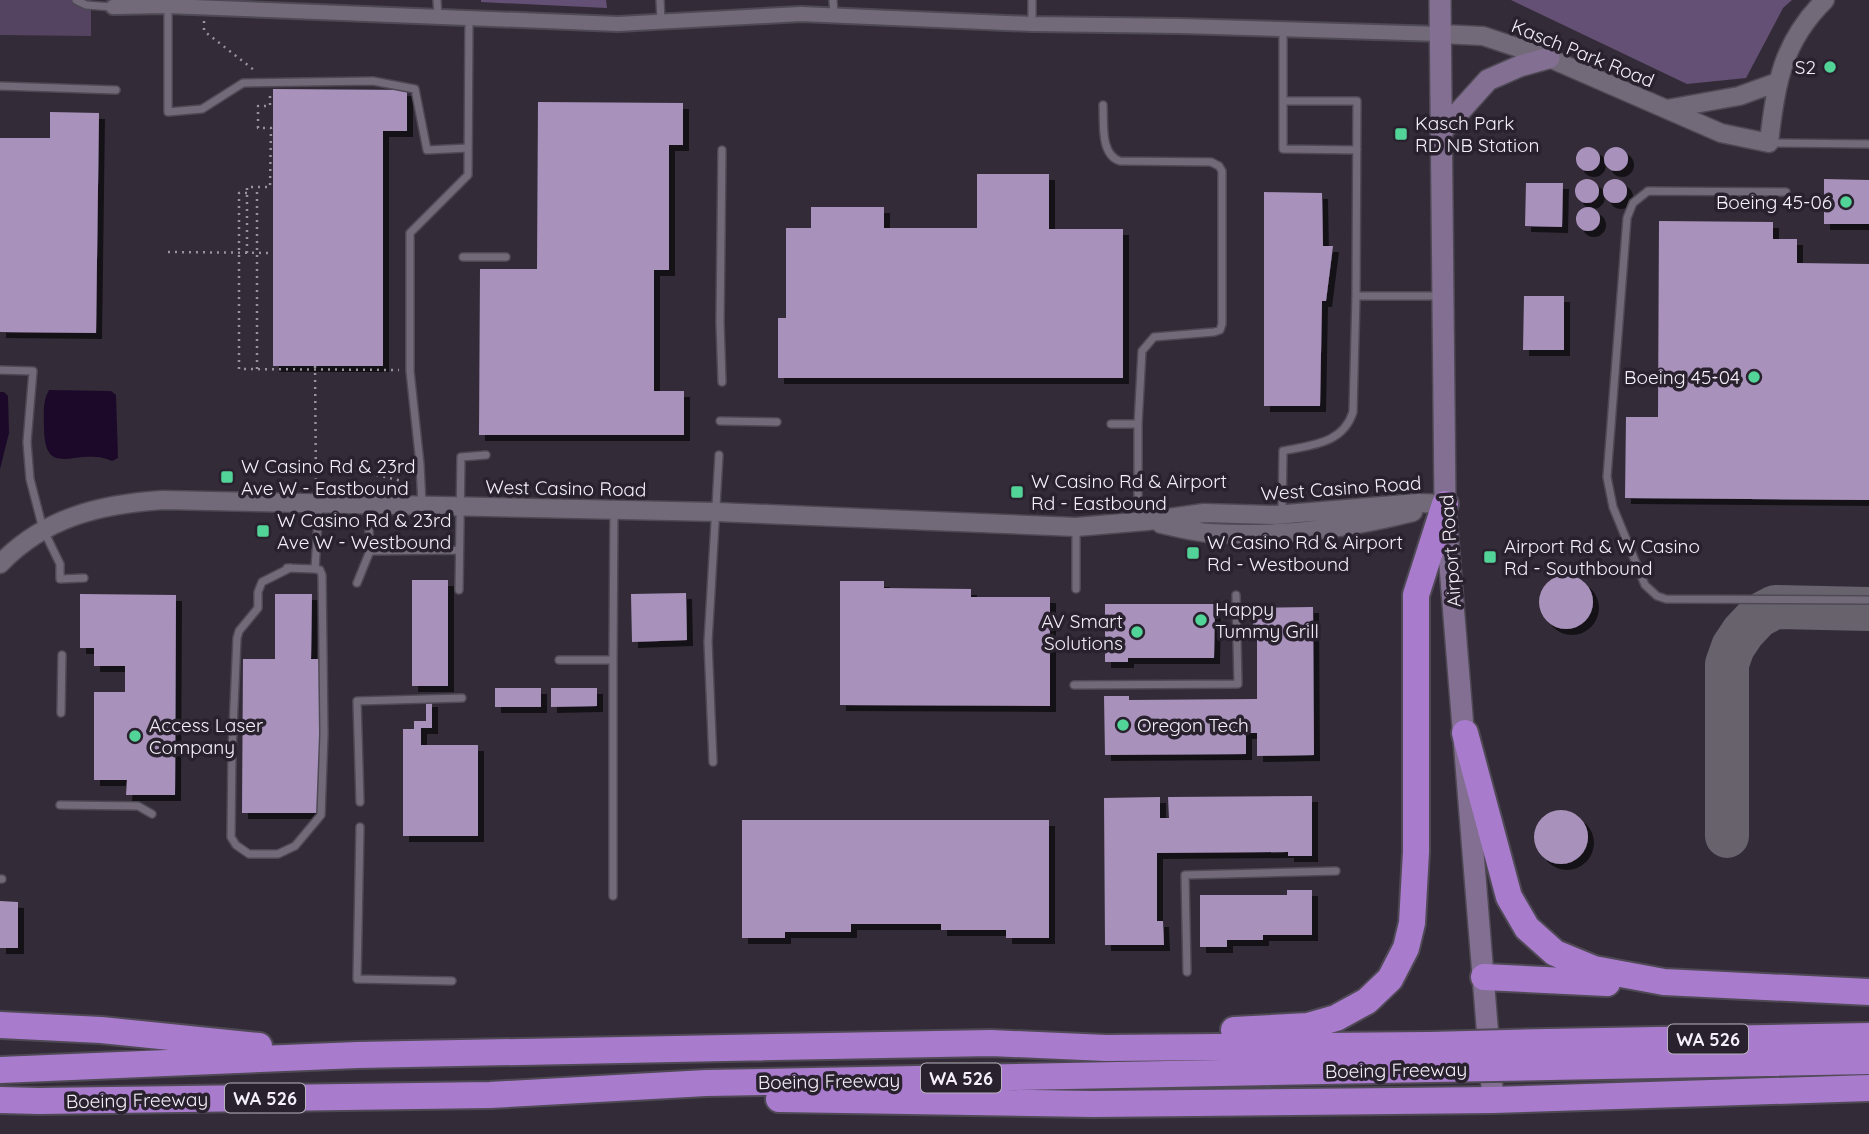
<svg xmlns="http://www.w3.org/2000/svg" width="1869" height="1134" font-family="Quicksand,sans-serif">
<defs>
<filter id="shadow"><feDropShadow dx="6" dy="6" stdDeviation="0" flood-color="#0009"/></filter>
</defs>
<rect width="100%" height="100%" fill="#332c38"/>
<path fill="#544461" d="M0 0H91V36L0 35Z"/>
<path fill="#655075" d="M481 0H606L607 8 481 2Z
M1511 0H1792L1783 8 1746 78 1687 84Z"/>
<path fill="#1c0929" d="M49 390 111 391 116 395 118 458 112 461C107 459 101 457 96 457 69 454 45 474 44 429 44 415 42 402 49 390Z
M0 392H4L8 396 9 433 0 469Z"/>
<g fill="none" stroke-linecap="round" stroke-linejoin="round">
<path stroke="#68626d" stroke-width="44" d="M1727 836V664L1733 647 1743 632 1758 616 1775 607 1869 609"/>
</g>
<path fill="#a892bb" filter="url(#shadow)" d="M273 89 407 90V131H383V366H273Z
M538 102 683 103V145H669V270H654V391H684V435H479L480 269H537Z
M50 112 99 113 96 333 0 332V138H50Z
M1604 159a12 12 0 1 1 24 0a12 12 0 1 1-24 0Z
M1576 159a12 12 0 1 1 24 0a12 12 0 1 1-24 0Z
M977 174H1049V229H1123V378H778V318H786V228H811V207H884V228H977Z
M1824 179 1869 180V224H1824Z
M1603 191a12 12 0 1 1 24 0a12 12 0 1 1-24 0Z
M1575 191a12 12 0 1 1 24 0a12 12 0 1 1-24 0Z
M1526 183H1563L1562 227 1525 226Z
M1264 192 1322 193 1323 246H1333L1326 301H1322L1320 406H1264Z
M1576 219a12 12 0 1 1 24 0a12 12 0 1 1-24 0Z
M1659 221 1773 222V239H1797V263L1869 264V500L1625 498 1626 417H1658Z
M1524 296H1564V350H1523Z
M1539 602a27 27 0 1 1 54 0a27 27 0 1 1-54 0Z
M412 580H448V686H412Z
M840 581H884V588L971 589V597H1050V706L840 705Z
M686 593 687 640 632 642 631 594Z
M80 594 176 595 175 795H126L127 780H94V692H125V666H94V648H80Z
M275 594H312L311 659H320L319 813H242L243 659H275Z
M1105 604H1215L1214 658H1128V662H1105Z
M1313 607 1314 755 1257 756V733H1246V754L1105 755 1104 696H1129V700L1257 699V633H1253V608Z
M495 688H541V707H495Z
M551 688H597V706L551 707Z
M426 701H432V728H421V745H478V836H403V729H414V721H426Z
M1312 796V856H1288V852L1157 853V921H1163L1164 945H1105L1104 798 1160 797V818H1169L1168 797Z
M1534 837a27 27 0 1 1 54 0a27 27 0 1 1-54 0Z
M742 820H1049V938H1006V930H941V924H851V932H785V938H742Z
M1287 890H1312V935H1263V940H1227V947H1200V895H1287Z
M0 901 18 902V948H0Z"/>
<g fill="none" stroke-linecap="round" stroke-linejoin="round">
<defs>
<path id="service" d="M76 0 86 5 113 7
M437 0 438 17
M660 0 661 21
M833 0 834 15
M1032 0V24
M168 6V112L202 109 243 83 373 81 415 89 427 150 468 148
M1283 29V101H1357L1356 296H1442
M0 86 116 90
M1283 101V149L1357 150
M1103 105C1104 123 1100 155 1120 161L1211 162 1219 166 1222 171V324L1220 330 1214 332 1154 337 1142 351 1138 424
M1769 143 1869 144
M722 150 720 322 722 382
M1786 192 1648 191 1633 203 1627 218 1607 477 1613 507 1645 585 1657 596 1666 599 1869 600
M463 257H506
M0 370 33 371 27 442 30 479 43 529 60 564V579L84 578
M720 421 777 422
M1111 424H1138V520
M422 505 420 464 410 371V233L468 175 469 19
M1282 514 1283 451C1311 445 1343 444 1353 412L1356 296
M370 551 459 550
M287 568 315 569 319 504
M290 568 262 582 258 592V608L239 631 237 638 232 752 231 837 236 845 249 854H278L295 846 321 815 324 734 322 575 320 570 315 569
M357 583 370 551 368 505
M1076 589V528
M459 590 461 457 486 455
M559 660H613L614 510
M613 660V896
M1074 685 1238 684 1236 595
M61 713 62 655
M713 762 708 642 719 455
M360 802 357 701 462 698
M60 805 138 806 152 814
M360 827 357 979 452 981
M0 879H2
M1187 972 1185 875 1336 871"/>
<path id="minor" d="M113 7 168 6 618 24 801 14 1032 24 1181 26 1440 34"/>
<path id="tertiary" d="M1440 34 1483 36 1549 58 1721 133 1769 143C1775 86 1782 42 1825 0
M1667 109 1739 96 1778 82
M1161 524C1176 527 1193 532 1209 533 1278 537 1347 529 1413 512
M0 564C45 517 101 504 163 500L717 512 1076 527 1147 521 1204 513 1275 515 1418 503 1445 504"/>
<path id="secondary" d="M1440 0 1445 504 1493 1100
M1441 132 1488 80 1520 66 1549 58"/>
<path id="motorway" d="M1465 733 1509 897 1527 928 1555 953 1594 969 1664 982 1869 992
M1484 977 1607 983
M0 1025 101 1030 259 1046
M1234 1030 1308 1026 1336 1018 1367 1001 1390 979 1406 948 1412 923 1416 852V595L1445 504
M1547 1042 1869 1036
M1549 1067 1869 1061
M0 1070 358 1055 991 1043 1106 1048 1429 1045
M779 1099 1093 1104 1493 1100 1869 1088
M0 1100 39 1101 490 1095 706 1083 1431 1069"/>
</defs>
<use href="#service" stroke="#4e4954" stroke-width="10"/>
<use href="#minor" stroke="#4e4954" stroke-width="18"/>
<use href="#tertiary" stroke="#4e4954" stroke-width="21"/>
<use href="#secondary" stroke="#4e4954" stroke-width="24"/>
<use href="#motorway" stroke="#4e4954" stroke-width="30"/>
<path stroke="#98929c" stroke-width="2.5" stroke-dasharray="2 5" stroke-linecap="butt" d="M204 21V31L254 70
M247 193H239V369L399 370
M168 252 273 253
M247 253V187H270L271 128H258V106H270V93
M315 366 316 486
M257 369V187
M315 461 411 483"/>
<use href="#service" stroke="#726a79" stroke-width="7"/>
<use href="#minor" stroke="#726a79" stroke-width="14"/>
<use href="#tertiary" stroke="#726a79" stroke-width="18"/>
<use href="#secondary" stroke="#826f92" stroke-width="21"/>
<use href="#motorway" stroke="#a97bcc" stroke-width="26"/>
<defs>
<path id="motorway-bridge" d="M1429 1045 1547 1042
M1431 1069 1549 1067"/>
</defs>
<use href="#motorway-bridge" stroke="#4e4954" stroke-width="30" stroke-linecap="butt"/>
<use href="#motorway-bridge" stroke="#a97bcc" stroke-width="26"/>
</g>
<g fill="#52d397" stroke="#29222e" stroke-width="2.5">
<circle cx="1830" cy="67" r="7"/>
<rect x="1394" y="127" width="14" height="14" rx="3.5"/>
<circle cx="1846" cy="202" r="7"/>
<circle cx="1754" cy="377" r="7"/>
<rect x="220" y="470" width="14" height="14" rx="3.5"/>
<rect x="1010" y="485" width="14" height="14" rx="3.5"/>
<rect x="256" y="524" width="14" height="14" rx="3.5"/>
<rect x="1186" y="546" width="14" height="14" rx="3.5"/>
<rect x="1483" y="550" width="14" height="14" rx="3.5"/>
<circle cx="1201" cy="620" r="7"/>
<circle cx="1137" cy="632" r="7"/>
<circle cx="1123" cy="725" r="7"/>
<circle cx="135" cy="736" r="7"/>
</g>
<g text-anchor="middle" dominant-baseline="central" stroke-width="7" stroke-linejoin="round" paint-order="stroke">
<g fill="#29222e" stroke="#b7b2bb" stroke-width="2">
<rect x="1668" y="1024.5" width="80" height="29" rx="5"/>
<rect x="921" y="1063.5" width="80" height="29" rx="5"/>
<rect x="225" y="1083.5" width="80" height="29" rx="5"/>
</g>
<g font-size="18" font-weight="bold" fill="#f4eff8">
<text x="1708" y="1039">WA 526</text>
<text x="961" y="1078">WA 526</text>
<text x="265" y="1098">WA 526</text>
</g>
<g font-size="19" fill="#f4eff8" stroke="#29222e">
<text transform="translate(1583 53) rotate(22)">Kasch Park Road</text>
<text transform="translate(566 488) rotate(1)">West Casino Road</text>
<text transform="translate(1341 488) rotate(-4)">West Casino Road</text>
<text transform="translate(1450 551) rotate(-94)">Airport Road</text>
<text transform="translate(1396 1070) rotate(-1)">Boeing Freeway</text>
<text transform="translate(829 1081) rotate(-1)">Boeing Freeway</text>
<text transform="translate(137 1100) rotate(-1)">Boeing Freeway</text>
</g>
<g font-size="19" fill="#f4eff8" stroke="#29222e" text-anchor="start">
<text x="1816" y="67" text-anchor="end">S2</text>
<text x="1415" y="123">Kasch Park<tspan x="1415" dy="22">RD NB Station</tspan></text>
<text x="1832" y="202" text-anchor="end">Boeing 45-06</text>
<text x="1740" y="377" text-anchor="end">Boeing 45-04</text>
<text x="241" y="466">W Casino Rd &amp; 23rd<tspan x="241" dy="22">Ave W - Eastbound</tspan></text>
<text x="1031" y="481">W Casino Rd &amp; Airport<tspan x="1031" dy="22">Rd - Eastbound</tspan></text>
<text x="277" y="520">W Casino Rd &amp; 23rd<tspan x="277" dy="22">Ave W - Westbound</tspan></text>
<text x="1207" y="542">W Casino Rd &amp; Airport<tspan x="1207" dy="22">Rd - Westbound</tspan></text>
<text x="1504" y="546">Airport Rd &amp; W Casino<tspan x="1504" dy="22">Rd - Southbound</tspan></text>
<text x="1215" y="609">Happy<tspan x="1215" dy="22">Tummy Grill</tspan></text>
<text x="1123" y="621" text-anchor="end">AV Smart<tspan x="1123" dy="22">Solutions</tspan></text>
<text x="149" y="725">Access Laser<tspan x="149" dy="22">Company</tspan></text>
<text x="1137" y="725">Oregon Tech</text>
</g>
</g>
</svg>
